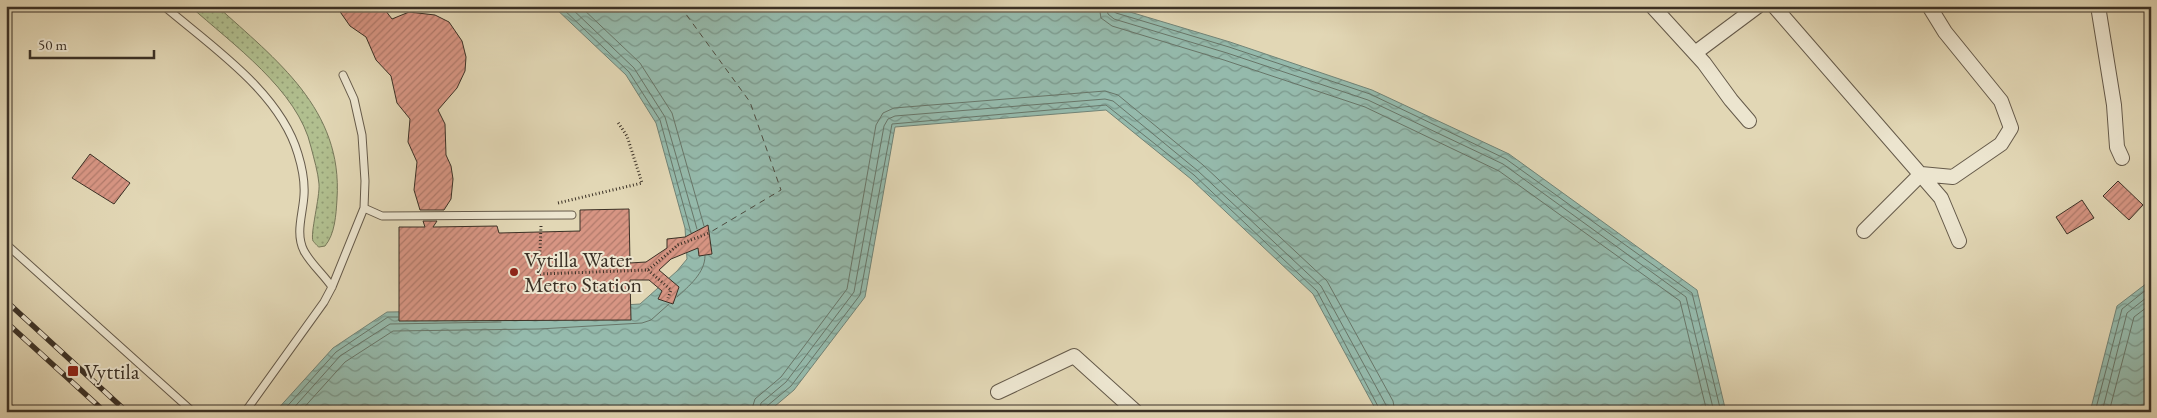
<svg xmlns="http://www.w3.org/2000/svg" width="2157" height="418" font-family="'EB Garamond',serif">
<defs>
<pattern id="grass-dots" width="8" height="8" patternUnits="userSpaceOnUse" patternTransform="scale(1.25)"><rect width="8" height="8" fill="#b1bf8f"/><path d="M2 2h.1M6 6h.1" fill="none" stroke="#919c75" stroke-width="1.8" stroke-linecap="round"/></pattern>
<pattern id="water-waves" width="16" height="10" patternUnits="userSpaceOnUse" patternTransform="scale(1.25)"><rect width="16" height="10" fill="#95baac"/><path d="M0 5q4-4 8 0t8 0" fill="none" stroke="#7b988c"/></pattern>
<pattern id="building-hatch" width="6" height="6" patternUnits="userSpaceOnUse" patternTransform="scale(1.25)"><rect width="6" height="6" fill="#d79583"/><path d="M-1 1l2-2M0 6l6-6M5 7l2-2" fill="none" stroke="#b07a6b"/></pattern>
</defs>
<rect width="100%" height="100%" fill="#e2d7b5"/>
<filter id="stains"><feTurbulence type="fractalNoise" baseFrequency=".004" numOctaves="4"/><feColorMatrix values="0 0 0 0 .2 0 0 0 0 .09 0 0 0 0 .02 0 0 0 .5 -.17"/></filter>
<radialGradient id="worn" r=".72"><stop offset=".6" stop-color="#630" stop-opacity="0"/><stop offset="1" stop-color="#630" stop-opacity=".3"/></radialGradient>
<path fill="url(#grass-dots)" stroke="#76785a" d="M190 6H217C276 60 343 109 337 199 336 215 335 234 325 246L319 247C318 247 314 242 313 241 310 234 320 197 319 184 318 172 314 159 311 147 298 90 232 44 190 6Z"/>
<path fill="url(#water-waves)" stroke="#718376" d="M553 6H1110L1230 42 1372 90 1509 154 1697 290 1726 412H1377L1313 294 1191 179 1106 110 895 127 865 297 794 390 768 412H275L333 348 387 312 538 310 640 304 677 271 687 259 685 228 656 123 626 75Z
M2151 280V412H2090L2117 306Z"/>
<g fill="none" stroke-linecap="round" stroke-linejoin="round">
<path stroke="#687669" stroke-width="1" d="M560 6 629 72 660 120 691 233
M569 6 634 68 665 117 697 229
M580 6 640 63 672 113 704 226
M1099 6 1101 18 1112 26 1224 60 1365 107 1499 171 1680 301 1707 412
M1106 6 1108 14 1114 19 1227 53 1368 100 1503 164 1686 297 1714 412
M1112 6 1113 11 1116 13 1229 47 1370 94 1506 159 1692 293 1721 412
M677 297C689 286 705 273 705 256
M282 412 336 352 388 317H398
M290 412 340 356 390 324 501 322
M300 412 345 362 393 331 539 329 642 323 651 320 669 304
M751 412 755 399 781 377 847 289 876 125 883 113 894 108 1105 91 1118 95 1203 165 1327 281 1393 401 1395 412
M759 412 761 403 786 382 854 292 884 126 888 119 895 116 1105 99 1113 101 1198 171 1321 286 1386 405 1387 412
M765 412 767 406 791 386 860 295 892 124 1106 105 1194 175 1317 291 1381 412
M2095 412 2122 309 2151 286
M2102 412 2127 313 2151 294
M2109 412 2134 317 2151 304"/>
<path stroke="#4d4c41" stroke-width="1" stroke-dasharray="6 5" stroke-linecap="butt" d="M680 6 750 102 781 190 709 233"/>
</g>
<path fill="url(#building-hatch)" stroke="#3b3126" d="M336 6H382L392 19 409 12 435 15 449 22 462 41 466 57 465 71 457 88 438 110 445 124 446 155 451 166 453 179 451 199 444 210H420L414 190 417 162 408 142 410 119 397 103 391 76 376 60 366 37 350 26Z
M90 154 130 183 114 204 72 178Z
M2118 181 2143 205 2129 220 2103 196Z
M2082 200 2094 218 2067 234 2056 217Z
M629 209 630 263 646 262 667 248V239L685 237 708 225 712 254 699 256 698 248 671 259 659 270 679 287 673 304 658 299 662 291 649 280H630L631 320 399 321V227H425L423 221H437L433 227 497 226 499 233 580 231V210Z"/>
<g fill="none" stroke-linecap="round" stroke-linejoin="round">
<defs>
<path id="service" d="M164 6C212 47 280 92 298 154 302 167 305 180 304 195 303 214 295 233 304 251 311 264 324 275 332 287
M364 208 382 216 572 215
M6 244 193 412
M6 405 14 412
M245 412 324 302 332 287 364 208 365 181 362 135 354 99 343 75"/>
<path id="minor" d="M1652 6 1704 63 1731 100 1749 121
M1774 6 1941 198 1959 241
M2098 6 2114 105 2117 147 2122 158
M1695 53 1758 6
M1864 231 1921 174 1953 177 2001 144 2011 128 2001 101 1945 32 1929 6
M998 392 1074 356 1136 412"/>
</defs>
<use href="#service" stroke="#655a4a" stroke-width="9"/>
<use href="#minor" stroke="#655a4a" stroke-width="16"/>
<path stroke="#3b3126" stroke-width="3" stroke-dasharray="1 2.5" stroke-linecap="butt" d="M558 203 642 183 627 136 617 121
M541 226 539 274 648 270 678 245 709 233
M648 270 671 290 668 298"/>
<use href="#service" stroke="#ece5cf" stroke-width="7"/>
<use href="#minor" stroke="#ece5cf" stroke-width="14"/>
<defs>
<path id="rail" d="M6 301 127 412
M6 322 105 412"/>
</defs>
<use href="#rail" stroke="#3b3126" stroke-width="5.5"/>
<use href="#rail" stroke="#ece5cf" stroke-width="4" stroke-dasharray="11" stroke-linecap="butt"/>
</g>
<g fill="#8f2418" stroke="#ece5cf" stroke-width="2">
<circle cx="514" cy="272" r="5"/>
<rect x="67" y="365" width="12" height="12" rx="2.5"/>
</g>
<g text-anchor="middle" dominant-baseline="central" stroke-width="4" stroke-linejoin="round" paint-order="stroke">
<g font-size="22" fill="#3b3126" stroke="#ece5cf" text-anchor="start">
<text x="524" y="259">Vytilla Water<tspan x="524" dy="25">Metro Station</tspan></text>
<text x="84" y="371">Vyttila</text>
</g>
</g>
<rect width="2157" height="418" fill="none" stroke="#e2d7b5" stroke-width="25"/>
<rect x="8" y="8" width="2142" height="403" fill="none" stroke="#3b3126" stroke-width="2.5"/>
<rect x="12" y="12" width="2132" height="393" fill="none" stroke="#3b3126"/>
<path d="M30 50v8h124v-8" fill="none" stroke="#3b3126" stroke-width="2.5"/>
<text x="38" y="50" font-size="15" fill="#3b3126" stroke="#ece5cf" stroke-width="4" paint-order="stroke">50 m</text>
<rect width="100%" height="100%" filter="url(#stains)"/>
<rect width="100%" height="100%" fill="url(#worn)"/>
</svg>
